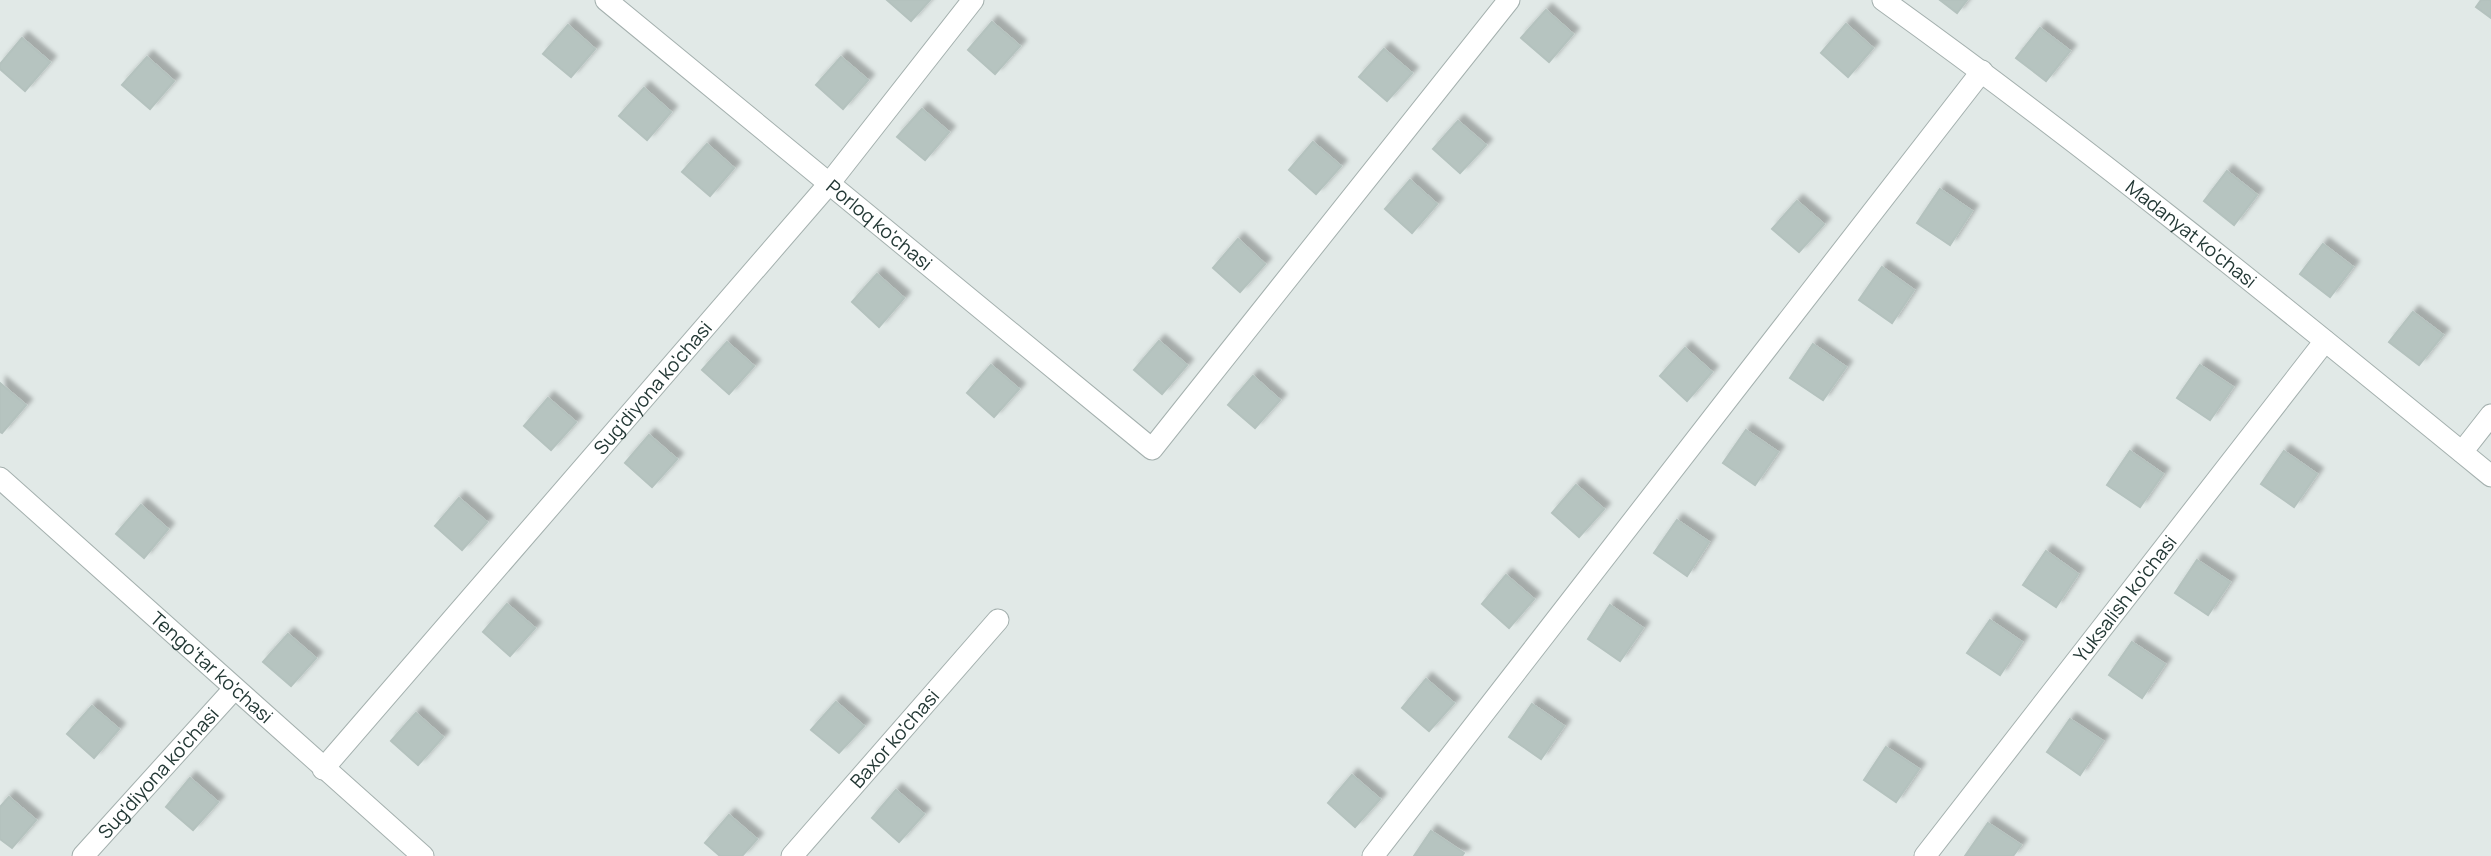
<svg xmlns="http://www.w3.org/2000/svg" width="2491" height="856" font-family="Manrope,sans-serif">
<defs>
<filter id="shadow"><feDropShadow dx="6" dy="-6" stdDeviation="2" flood-color="#0004"/></filter>
</defs>
<rect width="100%" height="100%" fill="#e1e9e7"/>
<path fill="#b6c4c0" stroke="#b4c2be" stroke-width="2" filter="url(#shadow)" d="M887 0H930L911 21Z
M1940 0H1967L1957 13Z
M2481 0H2491V18L2476 7Z
M1546 10 1573 34 1549 62 1521 38Z
M992 22 1020 46 995 74 968 50Z
M1846 24 1873 48 1848 77 1821 53Z
M568 25 595 49 571 77 543 54Z
M2040 28 2070 51 2046 81 2016 58Z
M22 38 50 62 25 91 0 69V64Z
M1384 49 1412 73 1387 101 1359 77Z
M147 57 174 81 150 109 122 85Z
M841 57 868 80 843 109 816 85Z
M644 88 671 112 647 140 619 116Z
M922 109 949 132 925 160 897 137Z
M1458 121 1486 145 1460 173 1433 149Z
M1313 142 1341 166 1316 194 1289 170Z
M707 144 734 168 710 196 682 172Z
M2227 171 2257 195 2234 225 2204 201Z
M1410 180 1437 204 1412 233 1385 209Z
M1940 189 1972 211 1950 245 1917 223Z
M1797 201 1824 224 1799 252 1772 229Z
M1238 239 1265 264 1240 292 1213 268Z
M2323 244 2353 267 2330 297 2300 274Z
M1882 267 1914 290 1892 323 1859 300Z
M877 274 904 298 879 327 852 302Z
M2413 312 2443 335 2419 365 2389 342Z
M1159 341 1187 365 1162 394 1134 370Z
M727 342 754 366 729 394 702 370Z
M1813 344 1846 367 1823 400 1790 378Z
M1685 348 1712 372 1687 401 1660 376Z
M991 365 1019 389 994 417 967 393Z
M2200 365 2233 387 2210 420 2177 398Z
M1253 376 1280 400 1255 428 1228 405Z
M0 383 26 405 2 433 0 432Z
M548 398 576 422 551 450 524 426Z
M1746 430 1778 452 1755 485 1723 463Z
M649 435 677 459 652 487 625 463Z
M2130 451 2163 474 2140 507 2107 485Z
M2284 451 2317 474 2294 507 2261 484Z
M1576 485 1604 509 1579 537 1552 513Z
M459 498 487 522 462 550 435 526Z
M141 505 168 529 144 558 116 534Z
M1677 520 1709 542 1687 576 1654 553Z
M2046 551 2078 574 2056 607 2023 585Z
M2197 560 2230 582 2208 615 2175 593Z
M1506 575 1534 599 1509 628 1482 604Z
M507 604 535 628 510 656 483 632Z
M1610 605 1643 628 1620 661 1588 639Z
M1990 620 2022 642 2000 675 1967 653Z
M288 634 316 658 291 686 263 662Z
M2132 642 2165 664 2142 698 2109 675Z
M1426 679 1454 703 1429 731 1402 708Z
M836 702 864 726 839 753 811 730Z
M1532 704 1564 726 1541 759 1509 737Z
M92 706 119 729 94 758 67 734Z
M416 713 443 737 418 765 391 741Z
M2070 719 2103 741 2080 775 2047 752Z
M1886 747 1919 769 1896 802 1864 780Z
M1352 775 1380 799 1355 827 1328 803Z
M190 778 218 802 193 830 166 807Z
M896 790 924 814 899 842 872 818Z
M9 797 36 820 12 848 0 839V807Z
M729 815 757 839 742 856H720L705 843Z
M1988 823 2021 845 2013 856H1965Z
M1431 831 1464 853 1462 856H1414Z"/>
<g fill="none" stroke-linecap="round" stroke-linejoin="round">
<defs>
<g id="street">
<path id="s1" d="M606 0 1152 449 1509 0"/>
<path id="s2" d="M1883 0C2092 150 2292 313 2491 476"/>
<path d="M2462 452 2491 415"/>
<path id="s3" d="M0 478 423 856"/>
<path id="s4" d="M323 769 828 185 973 0"/>
<path id="s5" d="M83 856 234 689"/>
<path id="s6" d="M792 856 998 620"/>
<path d="M1373 856 1982 71"/>
<path id="s7" d="M1925 856 2325 341"/>
</g>
</defs>
<use href="#street" stroke="#a4b0ae" stroke-width="23"/>
<use href="#street" stroke="#fff" stroke-width="21"/>
</g>
<g text-anchor="middle" dominant-baseline="central" stroke-width="7" stroke-linejoin="round" paint-order="stroke">
<g font-size="19" fill="#233835" stroke="#f1f6f4">
<text stroke="none"><textPath href="#s1" startOffset="354">Porloq ko'chasi</textPath></text>
<text stroke="none"><textPath href="#s2" startOffset="387">Madanyat ko'chasi</textPath></text>
<text stroke="none"><textPath href="#s4" startOffset="504">Sug'diyona ko'chasi</textPath></text>
<text stroke="none"><textPath href="#s7" startOffset="326">Yuksalish ko'chasi</textPath></text>
<text stroke="none"><textPath href="#s3" startOffset="284">Tengo'tar ko'chasi</textPath></text>
<text stroke="none"><textPath href="#s6" startOffset="156">Baxor ko'chasi</textPath></text>
<text stroke="none"><textPath href="#s5" startOffset="112">Sug'diyona ko'chasi</textPath></text>
</g>
</g>
</svg>
